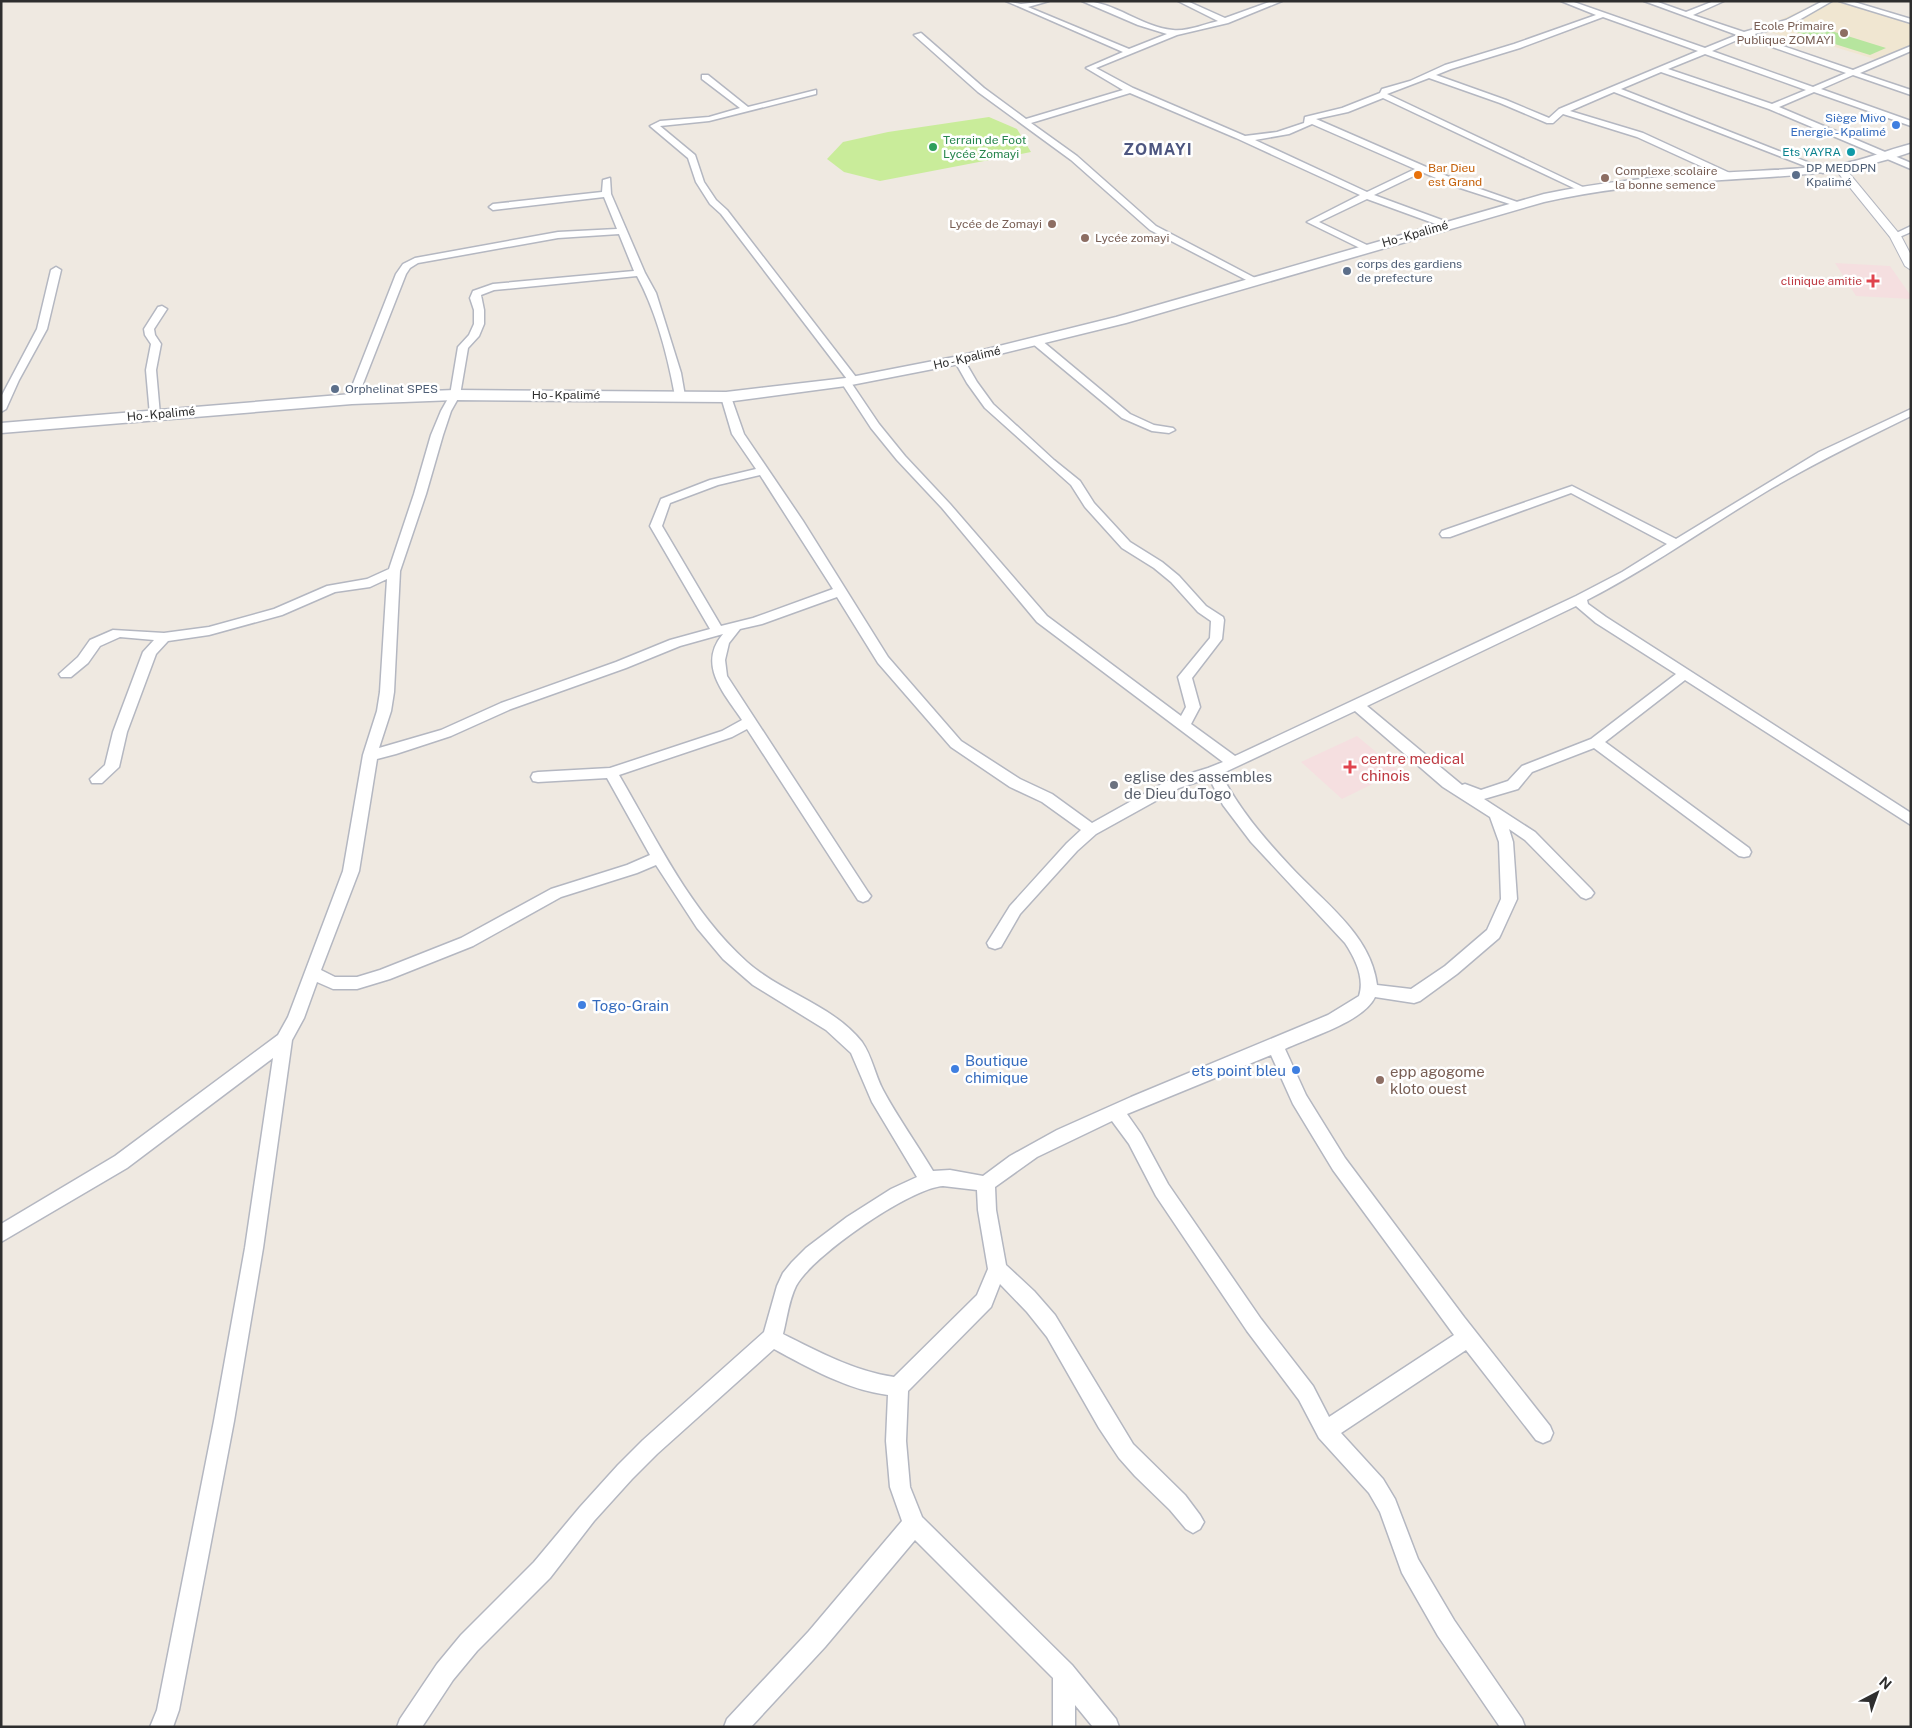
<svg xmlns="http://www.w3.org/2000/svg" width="1912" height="1728" font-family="'Public Sans',sans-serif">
<rect width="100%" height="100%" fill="#efe9e1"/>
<path fill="#f0e6d1" d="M1821 1H1840L1911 21V48L1881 61 1805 38 1800 41 1760 29Z"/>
<path fill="#f5dfe0" d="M1835 263 1890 266 1911 296V299L1856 296Z
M1357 736 1399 771 1342 799 1301 762Z"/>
<path fill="#b6e59e" d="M1809 24 1886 48 1870 55 1793 31Z"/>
<path fill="#c9ec9a" d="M989 117 1017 129 1031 152 880 181 844 172 827 159 843 142 888 132Z"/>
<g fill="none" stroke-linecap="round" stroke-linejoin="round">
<defs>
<path id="minor" d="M1006 1 1021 4 1049 1 1028 7 1129 49 1167 34 1138 25 1082 1C1114 1 1141 27 1173 30 1186 32 1205 24 1218 21L1178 1H1187L1225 18 1272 1H1282L1228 23 1177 35 1096 68 1133 88 1245 136 1277 132 1304 123 1305 117 1342 108 1380 93 1382 89 1410 81 1445 65 1514 44 1596 15 1561 1H1571L1705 48 1737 35 1644 1H1655L1686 12 1714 1H1724L1693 15 1744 32 1786 20 1823 1H1832L1792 24 1751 35 1853 70 1911 46V51L1860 73 1911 90V95L1853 75 1821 89 1911 121V126L1814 92 1779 107 1911 163V169L1769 109 1661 72 1621 89 1830 171 1823 173 1614 92 1570 111 1643 133 1732 174 1733 176 1729 179 1637 137 1563 114 1553 123H1547L1500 103 1429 78 1387 94 1587 189 1586 191H1580L1383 98 1348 112 1316 119 1463 183 1523 204 1522 206H1516L1457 187 1422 172 1374 195 1450 223V227H1444L1367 199 1319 222 1369 246 1371 248 1366 251 1307 222 1360 195 1236 138 1130 93 1031 123 1077 156 1156 226 1257 279V283L1254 284 1150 230 1071 160 978 92 914 35 921 33 984 88 1026 119 1123 90 1086 68 1123 52ZM1603 17 1698 51 1559 109 1549 118 1506 100 1436 75 1451 69 1520 48ZM1744 37 1846 73 1813 87 1712 51ZM1705 54 1806 90 1772 104 1668 69ZM1312 124 1415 169 1367 192 1255 140 1289 134Z
M1839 1H1851L1911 19V23Z
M702 75H708L748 107 816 90V94L709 121 660 126 695 155 704 182 716 200 727 210 859 381 852 384 879 424 905 456 950 504 1047 616 1181 716 1186 707 1178 677 1210 638 1211 621 1198 612 1171 582 1154 568 1122 548 1085 507 1071 485 985 408 967 383 954 360 955 358H963L977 382 993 404 1054 460 1080 481 1094 503 1130 542 1162 562 1179 576 1206 606 1223 617 1224 620 1222 639 1192 678 1200 707 1191 724 1235 756 1576 596 1622 572 1667 544 1571 493 1450 537H1442L1440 534 1442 531 1572 486 1676 539 1819 452 1911 409V416C1864 439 1817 462 1772 488 1710 525 1651 567 1587 600L1588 604 1606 617 1911 813V825L1685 680 1605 742 1749 848 1751 852 1749 856 1744 857 1739 856 1594 748 1532 772 1518 789 1484 799 1535 832 1591 889 1594 893 1591 897 1586 899 1581 897 1525 840 1509 829 1513 842 1517 899 1501 934 1499 938 1457 974 1420 1001 1414 1003 1375 997C1363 1022 1310 1037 1285 1049L1306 1095 1345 1158 1464 1317 1550 1426 1553 1433 1550 1440 1543 1443 1536 1440 1466 1350 1341 1433 1383 1479 1395 1499 1418 1559 1454 1620 1522 1719 1525 1727H1500L1438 1636 1402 1573 1380 1512 1369 1493 1319 1438 1299 1400 1247 1331 1156 1196 1129 1144 1112 1121 1037 1157 995 1187 996 1210 1006 1265 1034 1291 1055 1315 1133 1444 1185 1495 1200 1515 1204 1522 1200 1529 1193 1533 1186 1529 1170 1510 1135 1476 1119 1458 1099 1428 1047 1337 1027 1312 1000 1284 991 1307 908 1391 906 1441 910 1487 922 1517 1072 1665 1116 1719 1119 1727H1093L1075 1705V1727H1053V1678L915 1540 825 1647 751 1727H724L727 1719 809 1631 902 1521 890 1487 886 1441 888 1395C848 1390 809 1368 774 1349L657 1454 632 1479 594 1521 550 1578 477 1651 453 1680 422 1727H397L400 1719 437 1664 461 1635 534 1562 580 1507 618 1465 643 1440 764 1332 777 1286 783 1273 792 1262 806 1248 847 1217 891 1189 917 1177 872 1102 851 1053 826 1030 753 985 723 959 697 928 656 865 637 873 561 897 473 946 390 979 357 989H333L317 982 304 1018 292 1040 263 1248 234 1421 179 1710 173 1727H150L157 1710 214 1421 245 1248 273 1058 127 1168 1 1242V1224L115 1156 278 1035 288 1017 343 871 363 755 377 711 380 692 387 579 370 587 335 592 282 615 209 635 168 641 156 654 127 732 119 767 102 783H92L90 779 105 765 113 732 143 652 154 640 120 637 100 646 88 663 71 677H61L59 674 78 657 90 640 113 630 164 633 209 627 274 609 327 586 367 579 389 569 414 494 431 435 441 411 450 395 458 347 469 335 474 324V310L470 298 473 291 493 284 634 271 619 234 558 238 418 263 410 268 406 274 357 399 352 402 348 401 347 399 396 274 403 264 415 258 558 232 617 229 604 197 493 210 489 207 493 204 602 192 603 180 610 178 611 194 645 273 656 293 681 373 685 396 680 399 675 396C668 357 656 311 637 276L494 290 481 295 484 310V324L479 336 468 348 460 395 451 411 443 435 426 494 400 571 394 692 391 711 379 748 441 730 501 703 616 662 670 640 710 629 650 526 661 499 710 480 756 469 732 434 721 397 726 394 731 397 744 434 803 521 888 657 961 741 1020 779 1052 794 1092 823 1169 780 1208 768 1223 762 1037 622 942 508 897 460 871 428 841 382 847 379 721 214 710 204 696 182 688 158 650 126 660 121 709 117 740 108 702 79ZM760 475 833 589 753 618 721 626 662 526 670 503 718 485ZM837 597 878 663 951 747 1010 787 1042 802 1081 830 1067 843 1010 906 987 943 989 947 995 949 1001 947 1020 914 1077 851 1096 834 1179 788 1209 778 1223 805 1251 842 1345 943C1355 958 1365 978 1359 996L1328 1015 1131 1097 1057 1130 1010 1156 983 1176 950 1170 933 1171C917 1144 898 1118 883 1090 875 1075 872 1056 862 1042 833 1005 782 993 747 962 691 912 657 840 619 775L732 737 747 729 858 900 863 902 868 900 871 896 868 892 727 676 725 660 729 643 740 629 762 624ZM1576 606 1596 623 1676 674 1591 739 1522 766 1508 781 1481 790 1465 784 1462 785 1367 706ZM723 634C697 665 724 693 742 720L722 731 610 768 538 772 533 773 531 777 533 781 538 782 607 778 650 855 627 865 551 889 461 938 380 970 357 977H335L321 970 359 871 377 759 396 754 451 736 511 709 626 668 680 646ZM1355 711 1443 787 1490 817 1499 842 1501 899 1487 930 1445 966 1411 989 1377 985C1371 934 1322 901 1290 866 1263 837 1239 809 1221 774ZM1271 1055 1293 1104 1333 1170 1454 1335 1329 1417 1313 1386 1261 1319 1168 1184 1141 1134 1127 1114ZM943 1186 977 1190 978 1210 988 1269 977 1295 894 1377C854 1371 819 1352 783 1334 787 1318 789 1300 796 1286 812 1256 910 1188 943 1186Z
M1911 226V232L1895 239 1890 236Z
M56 267 61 270 47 329 19 380 6 409 1 412V397L37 329 51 270Z
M162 306 167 309 154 329 155 335 161 344 156 370 160 415 155 418 150 415 146 370 151 344 145 335 144 329 158 307Z
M1037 339 1041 340 1130 414 1154 425 1173 428 1175 430 1169 433 1152 431 1122 418 1033 344 1032 342Z"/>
<path id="tertiary" d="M1840 166 1844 167 1901 236 1911 255V270L1905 266 1890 237 1835 169Z"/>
<path id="secondary" d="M1911 144V152C1845 176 1777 176 1707 181 1652 184 1598 190 1544 202L1126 323 959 364 846 386 726 402 455 400 352 404 1 433V423L352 394 455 390 726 392 846 378 959 356 1116 317 1544 194C1602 182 1660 176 1719 173 1759 170 1801 170 1841 164 1865 160 1887 150 1911 144Z"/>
</defs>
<use href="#minor" stroke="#b4b7c1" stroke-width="3"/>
<use href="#tertiary" stroke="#b4b7c1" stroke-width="2"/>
<use href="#secondary" stroke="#b4b7c1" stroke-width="3"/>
<use href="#minor" fill="#fff" fill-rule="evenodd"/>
<use href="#tertiary" fill="#fff" fill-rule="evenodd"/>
<use href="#secondary" fill="#fff" fill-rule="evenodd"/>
</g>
<g fill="#8d6e63" stroke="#fff" stroke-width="2">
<circle cx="1844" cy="33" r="5"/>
<circle cx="1605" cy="178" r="5"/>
<circle cx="1052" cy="224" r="5"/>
<circle cx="1085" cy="238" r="5"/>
<circle cx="1380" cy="1080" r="5"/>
</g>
<g fill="#3f7fe0" stroke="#fff" stroke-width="2">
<circle cx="1896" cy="125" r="5"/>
<circle cx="582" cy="1005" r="5"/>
<circle cx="955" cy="1069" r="5"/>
<circle cx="1296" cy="1070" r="5"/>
</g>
<circle fill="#2e9e5b" stroke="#fff" stroke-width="2" cx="933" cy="147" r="5"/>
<circle fill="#0f9aa8" stroke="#fff" stroke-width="2" cx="1851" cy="152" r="5"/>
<circle fill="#e8710a" stroke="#fff" stroke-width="2" cx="1418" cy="175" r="5"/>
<g fill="#5c6f8a" stroke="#fff" stroke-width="2">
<circle cx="1796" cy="175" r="5"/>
<circle cx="1347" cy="271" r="5"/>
<circle cx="335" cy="389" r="5"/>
</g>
<g fill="#e0444e" stroke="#fff" stroke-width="2">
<path d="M1870.5 273.5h5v5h5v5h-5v5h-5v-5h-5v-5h5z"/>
<path d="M1347.5 759.5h5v5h5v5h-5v5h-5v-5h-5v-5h5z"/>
</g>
<circle fill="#6b7280" stroke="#fff" stroke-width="2" cx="1114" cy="785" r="5"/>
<g text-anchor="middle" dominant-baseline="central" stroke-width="5" stroke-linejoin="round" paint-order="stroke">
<g font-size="12" fill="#785e54" stroke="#fff" text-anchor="end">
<text x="1834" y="26">Ecole Primaire<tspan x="1834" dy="14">Publique ZOMAYI</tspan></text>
<text x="1615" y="171" text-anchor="start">Complexe scolaire<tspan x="1615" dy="14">la bonne semence</tspan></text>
<text x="1042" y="224">Lycée de Zomayi</text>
<text x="1095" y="238" text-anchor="start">Lycée zomayi</text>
</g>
<g font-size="12" fill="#366cbe" stroke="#fff" text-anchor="end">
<text x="1886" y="118">Siège Mivo<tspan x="1886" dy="14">Energie - Kpalimé</tspan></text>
</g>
<g font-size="12" fill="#27864d" stroke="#fff" text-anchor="start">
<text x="943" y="140">Terrain de Foot<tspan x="943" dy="14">Lycée Zomayi</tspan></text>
</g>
<g font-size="12" fill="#0d838f" stroke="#fff" text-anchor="end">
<text x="1841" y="152">Ets YAYRA</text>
</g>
<g font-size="12" fill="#c56008" stroke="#fff" text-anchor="start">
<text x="1428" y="168">Bar Dieu<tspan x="1428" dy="14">est Grand</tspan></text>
</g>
<g font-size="12" fill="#4e5e75" stroke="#fff" text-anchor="start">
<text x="1806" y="168">DP MEDDPN<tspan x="1806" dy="14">Kpalimé</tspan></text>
<text x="1357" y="264">corps des gardiens<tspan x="1357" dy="14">de prefecture</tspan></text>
<text x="345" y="389">Orphelinat SPES</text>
</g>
<g font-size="12" fill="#2e2e2e" stroke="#fff">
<text transform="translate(1415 234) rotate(-16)">Ho - Kpalimé</text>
<text transform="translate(967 358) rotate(-13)">Ho - Kpalimé</text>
<text x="566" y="395">Ho - Kpalimé</text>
<text transform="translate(161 414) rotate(-5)">Ho - Kpalimé</text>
</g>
<g font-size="12" fill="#be3a42" stroke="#fff" text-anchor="end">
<text x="1862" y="281">clinique amitie</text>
</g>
<g font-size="15" fill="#be3a42" stroke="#fff" text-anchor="start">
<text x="1361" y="758">centre medical<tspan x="1361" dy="17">chinois</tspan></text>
</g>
<g font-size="15" fill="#5b616d" stroke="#fff" text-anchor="start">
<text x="1124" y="776">eglise des assembles<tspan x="1124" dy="17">de Dieu duTogo</tspan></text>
</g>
<g font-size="15" fill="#366cbe" stroke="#fff" text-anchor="start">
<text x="592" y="1005">Togo-Grain</text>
<text x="965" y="1060">Boutique<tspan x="965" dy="17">chimique</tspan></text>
<text x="1286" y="1070" text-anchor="end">ets point bleu</text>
</g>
<g font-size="15" fill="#785e54" stroke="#fff" text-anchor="start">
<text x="1390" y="1071">epp agogome<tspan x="1390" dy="17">kloto ouest</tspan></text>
</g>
<g font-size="16" font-weight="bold" letter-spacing="1" fill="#4d5680" stroke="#fff">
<text x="1158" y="149">ZOMAYI</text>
</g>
</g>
<rect width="1912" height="1728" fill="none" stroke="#2e2e2e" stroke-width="5"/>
<g transform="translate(1877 1693) rotate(41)" stroke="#ffffff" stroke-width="4" paint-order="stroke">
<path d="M0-4L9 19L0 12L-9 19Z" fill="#2e2e2e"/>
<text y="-8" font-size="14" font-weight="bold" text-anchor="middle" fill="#2e2e2e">N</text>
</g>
</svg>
